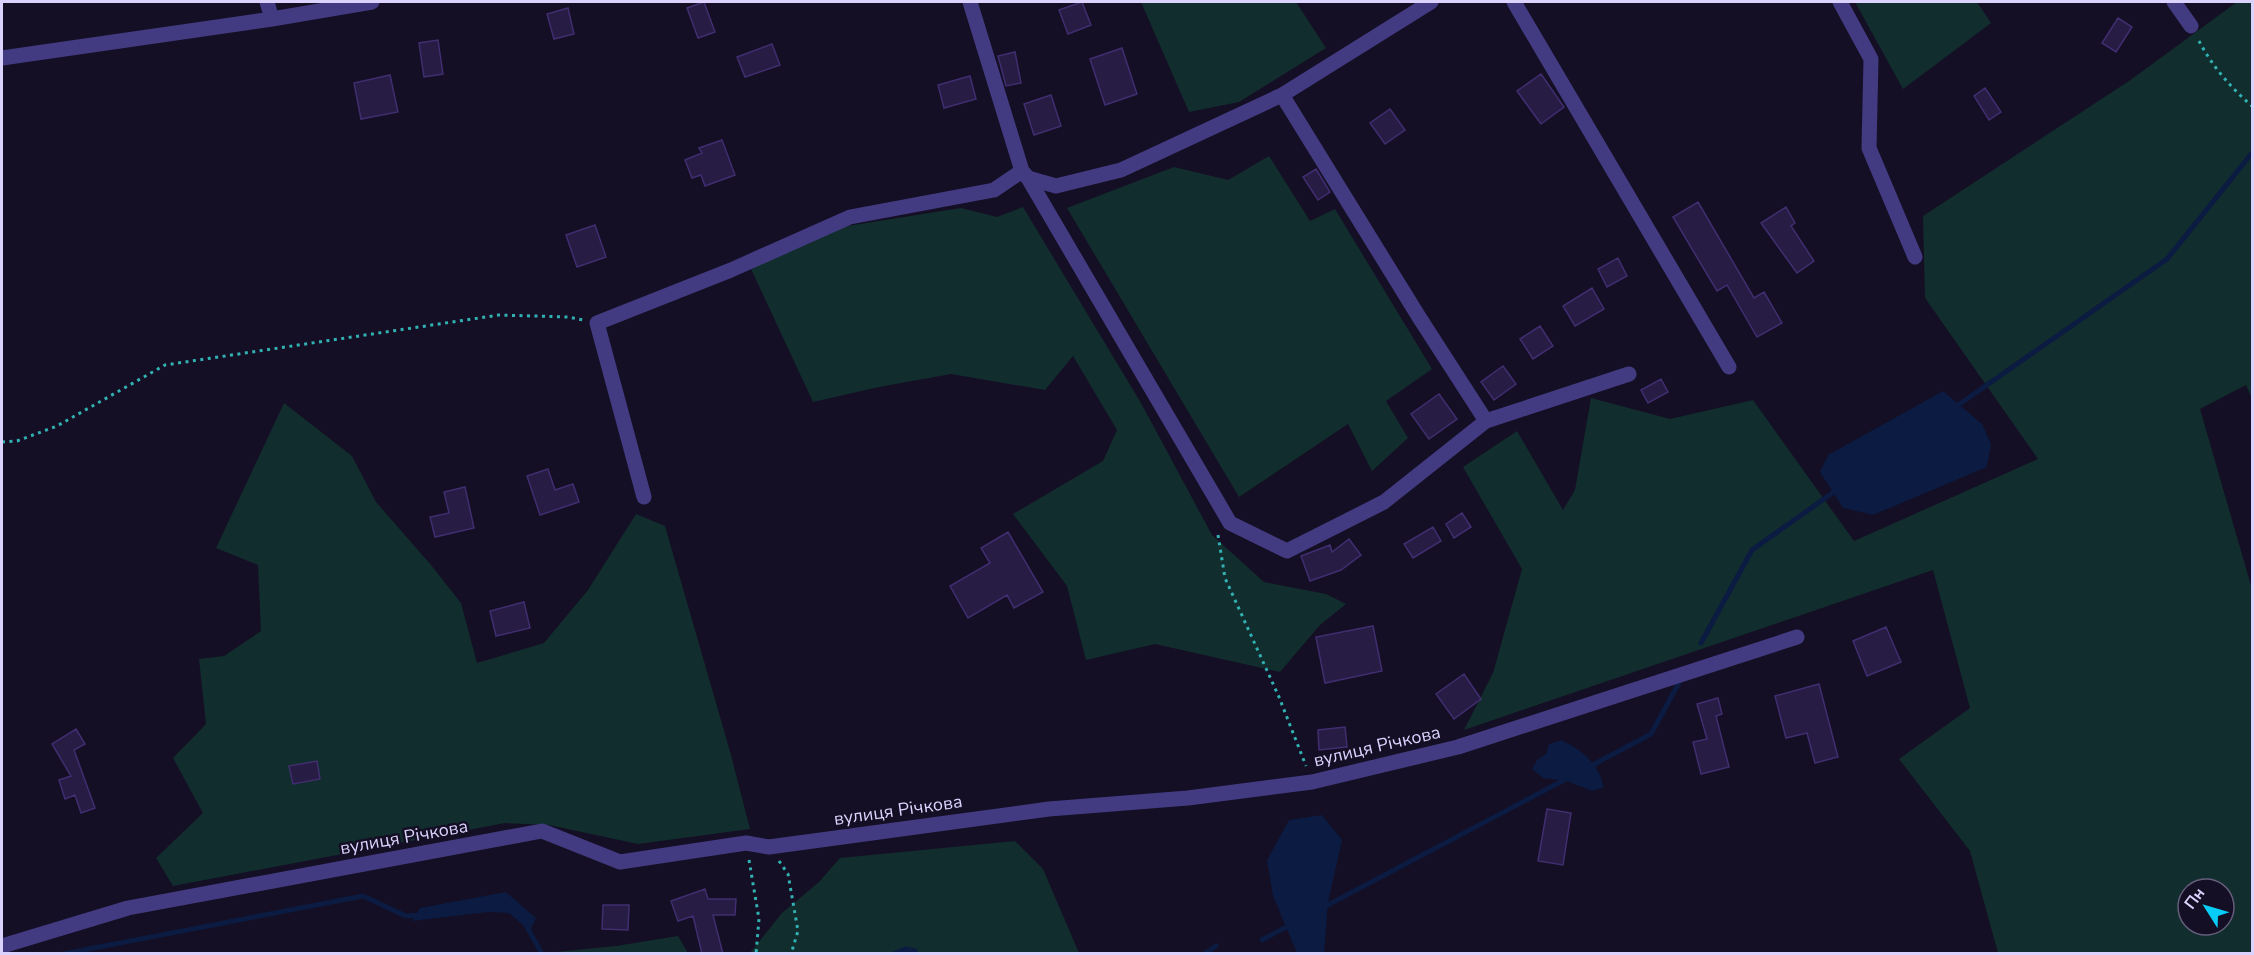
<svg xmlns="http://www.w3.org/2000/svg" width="2254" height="955" font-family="'Nunito Sans',sans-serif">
<rect width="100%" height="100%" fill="#140f24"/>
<path fill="#122d2e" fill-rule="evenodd" d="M1141 2H1296L1326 48 1239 102 1189 112Z
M1855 2H1977L1991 23 1903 89Z
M2237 2H2252V399L2246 385 2200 409 2252 589V953H1998L1970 851 1899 759 1970 708 1933 570 1464 730 1493 673 1522 569 1463 467 1517 431 1563 510 1575 490 1591 398 1670 419 1753 400 1854 541 2038 459 1925 298 1923 216 2129 81ZM2188 889H2224V925H2188Z
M1269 156 1310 221 1335 209 1432 369 1386 401 1408 438 1372 471 1348 424 1239 497 1067 208 1174 167 1228 180Z
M1023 207 1141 403 1212 535 1264 582 1326 594 1346 604 1320 625 1280 672 1155 644 1086 660 1067 586 1013 514 1103 461 1117 430 1073 356 1045 390 951 374 879 387 813 402 751 269 822 230 961 208 997 217Z
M284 403 352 456 376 502 431 565 461 603 477 663 544 643 588 590 636 514 665 526 731 755 750 829 638 844 549 825 505 823 173 886 156 858 203 813 173 758 206 724 199 659 224 656 261 631 258 565 216 548Z
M1015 841 1043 869 1079 953H750L782 913 819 882 840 858Z
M678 936 688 953H546L616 946Z"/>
<path fill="#0b1b41" d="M1943 391 1982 424 1991 444 1987 467 1873 515 1843 508 1820 472 1828 455Z
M1561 740C1583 750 1598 763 1604 787L1592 791 1567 781 1543 778 1532 769 1537 760 1547 753 1548 745Z
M1322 815 1342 840 1328 903 1324 953H1297L1273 896 1267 860 1289 820Z
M506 892 536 918 530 931 509 913 488 912 412 921 420 908Z"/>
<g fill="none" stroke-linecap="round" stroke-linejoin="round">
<path stroke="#0b1b41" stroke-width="5" d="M1954 408 2167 259 2252 153
M1701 643 1752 550 1838 489
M1587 768 1651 734 1681 679
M1324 907 1568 778
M526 925 542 954
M1262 940 1292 924
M63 954 363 896 406 916 421 915
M893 954 906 949 915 951
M1204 954 1216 946"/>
</g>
<path fill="#271c44" stroke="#402e70" stroke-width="1.5" d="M704 2 715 32 698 38 687 8Z
M1082 2 1091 25 1068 34 1059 10Z
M568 8 574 34 554 39 547 14Z
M2118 18 2132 27 2116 52 2102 43Z
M438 40 443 74 424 77 419 43Z
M772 44 780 65 745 77 737 57Z
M1122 48 1137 94 1105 105 1090 59Z
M1015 52 1021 83 1006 86 998 56Z
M1541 74 1564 107 1541 124 1517 91Z
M390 75 398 112 361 119 354 83Z
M970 76 976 99 944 108 938 85Z
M1985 88 2001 112 1989 120 1974 96Z
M1051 95 1061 126 1034 135 1024 104Z
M1390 109 1405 130 1385 144 1370 123Z
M722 140 735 175 705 186 701 175 692 178 685 160 702 153 699 148Z
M1316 169 1330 192 1318 200 1303 177Z
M1698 202 1754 298 1764 292 1782 323 1757 337 1727 285 1717 291 1673 217Z
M1786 207 1795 223 1791 226 1814 261 1797 273 1761 223Z
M595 225 606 257 577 267 566 235Z
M1618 258 1627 276 1607 287 1598 269Z
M1592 288 1604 309 1575 326 1563 306Z
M1540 326 1553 346 1533 359 1520 339Z
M1503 366 1516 384 1494 400 1481 382Z
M1661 379 1668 392 1648 403 1641 390Z
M1439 394 1457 419 1429 439 1411 414Z
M548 469 555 490 573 484 579 502 540 515 527 476Z
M465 487 474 528 435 537 430 517 449 513 444 492Z
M1462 513 1471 527 1454 538 1446 524Z
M1433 527 1441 541 1413 558 1404 544Z
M1008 532 1043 592 1014 608 1007 595 968 618 950 586 990 563 981 548Z
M1349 539 1361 555 1341 570 1310 581 1301 556 1330 545 1332 552Z
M524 602 530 628 496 636 490 611Z
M1373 626 1382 671 1325 683 1316 637Z
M1886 627 1901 662 1867 676 1853 641Z
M1464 674 1481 699 1454 719 1436 694Z
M1819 684 1838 757 1815 763 1807 733 1786 738 1775 696Z
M1718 698 1722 714 1716 716 1729 767 1701 774 1693 742 1707 739 1697 704Z
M1345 727 1347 747 1319 750 1318 730Z
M76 729 85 744 74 750 95 808 81 813 75 795 65 799 59 780 71 776 52 744Z
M317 761 320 779 293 784 289 766Z
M1547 809 1571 813 1563 865 1538 861Z
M705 889 708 899H736L735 915H713L723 954H702L693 916 678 921 671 901Z
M603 905H629L628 930 602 929Z"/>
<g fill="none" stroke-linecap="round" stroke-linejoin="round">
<path stroke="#32b1b3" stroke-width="3" stroke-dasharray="3 4.5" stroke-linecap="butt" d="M2199 41C2212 66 2231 88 2252 106
M2 442 17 441 57 426 165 365 499 315 568 317 583 320
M1218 535 1225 578 1279 697 1306 766
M749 860 759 919 756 954
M779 861 788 874 798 931 791 954"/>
<path stroke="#433b82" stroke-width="15" d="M267 2 272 19
M970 2 1022 171 1028 178 1056 186 1121 170 1282 95 1431 2
M1514 2 1729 367
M1840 2 1871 59 1869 148 1915 257
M2174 2 2191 26
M2 58 272 19 372 2
M1282 95 1419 317 1486 421
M1028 178 1230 523 1287 551 1384 502 1486 421 1629 374
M644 497 597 323 731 270 850 217 994 190 1022 171
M2 946 128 908 542 831 620 862 746 843 769 847 1049 809 1188 798 1312 782 1458 747 1797 637"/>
</g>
<g text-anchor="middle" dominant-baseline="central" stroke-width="5" stroke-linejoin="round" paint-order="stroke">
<g font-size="18" fill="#dbd3fe" stroke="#140f24">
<text transform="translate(1377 746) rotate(-13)">вулиця Річкова</text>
<text transform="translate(898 810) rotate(-8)">вулиця Річкова</text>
<text transform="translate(404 837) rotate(-10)">вулиця Річкова</text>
</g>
</g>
<rect width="2254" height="955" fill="none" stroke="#dbd3fe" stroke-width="6"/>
<g transform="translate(2206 907) rotate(307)"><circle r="28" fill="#140f24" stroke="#645d7b" stroke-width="1.5"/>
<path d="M0-4.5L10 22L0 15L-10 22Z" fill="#07cdf6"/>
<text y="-9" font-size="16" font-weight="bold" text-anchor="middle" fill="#dbd3fe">Пн</text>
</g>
</svg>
